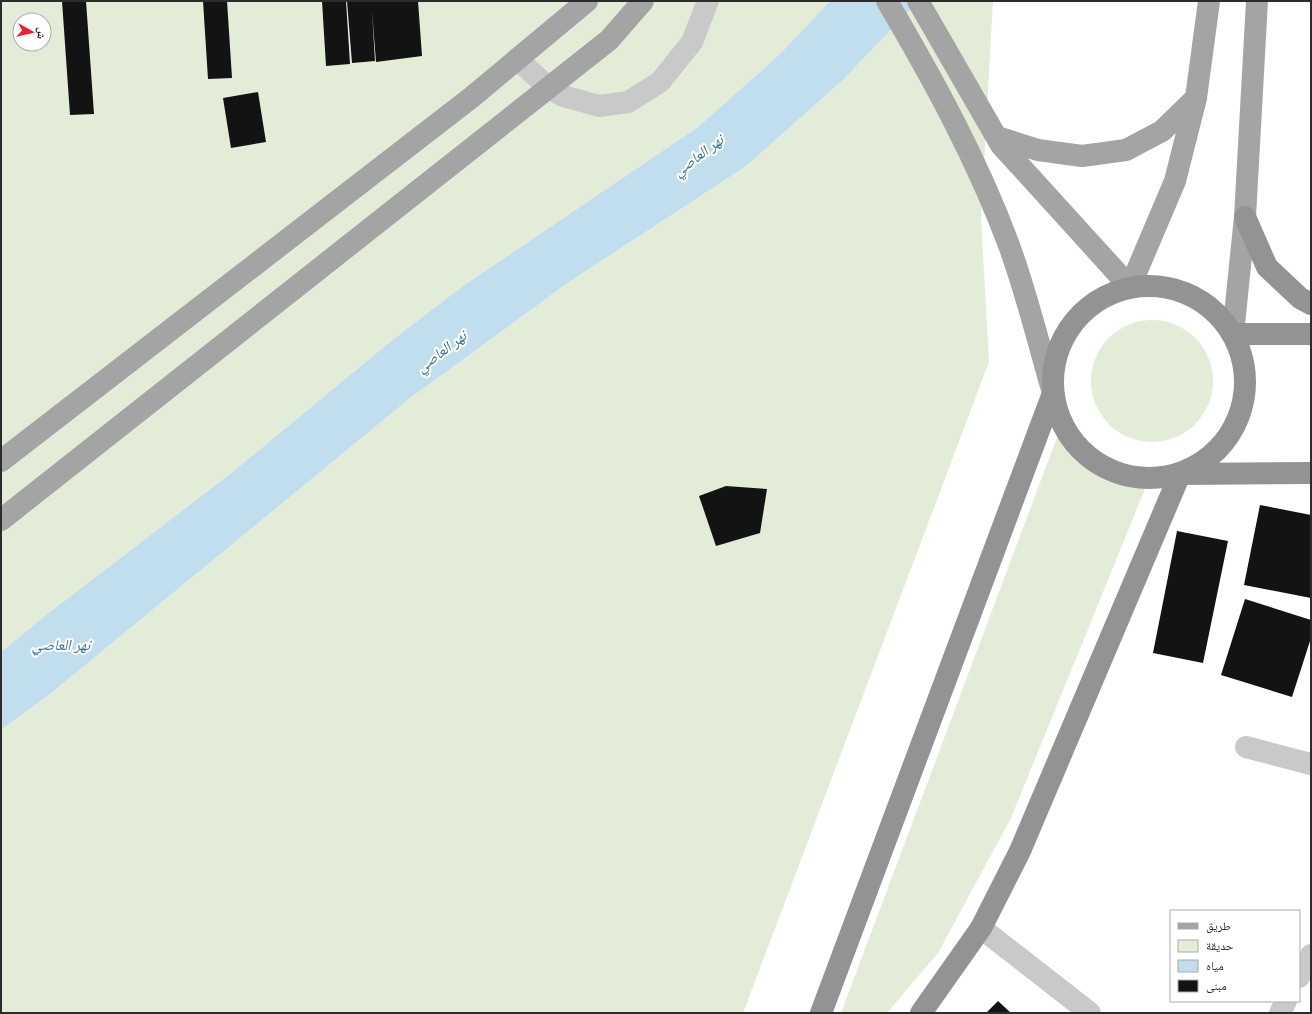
<svg xmlns="http://www.w3.org/2000/svg" width="1312" height="1014" font-family="'IBM Plex Sans','Noto Naskh Arabic',sans-serif">
<rect width="100%" height="100%" fill="#fff"/>
<path fill="#e3ecd7" fill-rule="evenodd" d="M1 1H830L781 53 698 127 463 286 391 341 230 474 46 615 1 652ZM20 20H44V44H20Z
M918 1H993L981 217 989 362 743 1013H1V730L50 694 409 399 569 282 745 167 844 79Z
M1091 381a61 61 0 1 1 122 0a61 61 0 1 1-122 0Z
M1059 432 1085 463 1119 484 1145 489 1011 818 938 953 887 1013H841Z"/>
<path fill="#c1deee" d="M830 1H918L844 79 745 167 569 282 409 399 50 694 1 730V652L46 615 230 474 391 341 463 286 698 127 781 53Z"/>
<path fill="#131313" d="M62 1H86L94 114 70 115Z
M203 1H227L232 78 208 79Z
M322 1H346L350 64 326 66Z
M347 1H418L422 56 376 62 372 11 375 61 352 63Z
M258 92 266 142 231 148 223 98Z
M726 486 767 489 760 533 716 546 699 496Z
M1260 505 1311 515V598L1244 585Z
M1177 531 1228 541 1203 663 1153 653Z
M1245 599 1311 620V638L1292 697 1221 675Z
M998 1001 1011 1013H986Z"/>
<g fill="none" stroke-linecap="round" stroke-linejoin="round">
<path stroke="#c9c9c9" stroke-width="22" d="M517 59 549 88 563 96 599 106 628 102 660 82 692 42 708 1
M1246 747 1311 764
M981 928 1090 1013
M1299 977 1311 955
M1280 1013 1286 1001"/>
<path stroke="#a4a4a4" stroke-width="22" d="M887 1C934 81 978 161 1010 248 1027 295 1039 345 1053 393
M918 1 1001 145 1130 287 1175 181 1196 98 1209 1
M997 137 1038 150 1082 156 1126 150 1162 131 1196 98
M1233 334 1245 217 1257 1
M1 461 472 97 587 1
M1 520 609 40 643 1"/>
<path stroke="#939393" stroke-width="22" d="M1245 217 1267 267 1300 298 1311 304
M1053 382a96 96 0 1 1 192 0a96 96 0 1 1-192 0Z
M1233 334H1311
M821 1013 1053 393
M921 1013 981 928 1020 851 1180 474 1311 473"/>
</g>
<g text-anchor="middle" dominant-baseline="central" stroke-width="4" stroke-linejoin="round" paint-order="stroke">
<g font-size="15" font-style="italic" fill="#337195" stroke="#fff">
<text transform="translate(698 155) rotate(-37)">نهر العاصي</text>
<text transform="translate(441 351) rotate(-37)">نهر العاصي</text>
<text x="61" y="644">نهر العاصي</text>
</g>
</g>
<rect width="1312" height="1014" fill="none" stroke="#2c2c2c" stroke-width="4"/>
<rect x="1170" y="910" width="130" height="92" fill="#ffffff" stroke="#ababab"/>
<rect x="1178" y="923" width="20" height="6" fill="#a4a4a4" stroke="#ababab"/>
<text x="1206" y="930" font-size="12" fill="#2c2c2c">طريق</text>
<rect x="1178" y="940" width="20" height="12" fill="#e3ecd7" stroke="#ababab"/>
<text x="1206" y="950" font-size="12" fill="#2c2c2c">حديقة</text>
<rect x="1178" y="960" width="20" height="12" fill="#c1deee" stroke="#ababab"/>
<text x="1206" y="970" font-size="12" fill="#2c2c2c">مياه</text>
<rect x="1178" y="980" width="20" height="12" fill="#131313" stroke="#ababab"/>
<text x="1206" y="990" font-size="12" fill="#2c2c2c">مبنى</text>
<g transform="translate(32 32) rotate(98)"><circle r="19" fill="#ffffff" stroke="#ababab"/>
<path d="M0-3L7 15L0 10L-7 15Z" fill="#f51c31"/>
<text y="-6" font-size="11" font-weight="bold" text-anchor="middle" fill="#2c2c2c">ش</text>
</g>
</svg>
